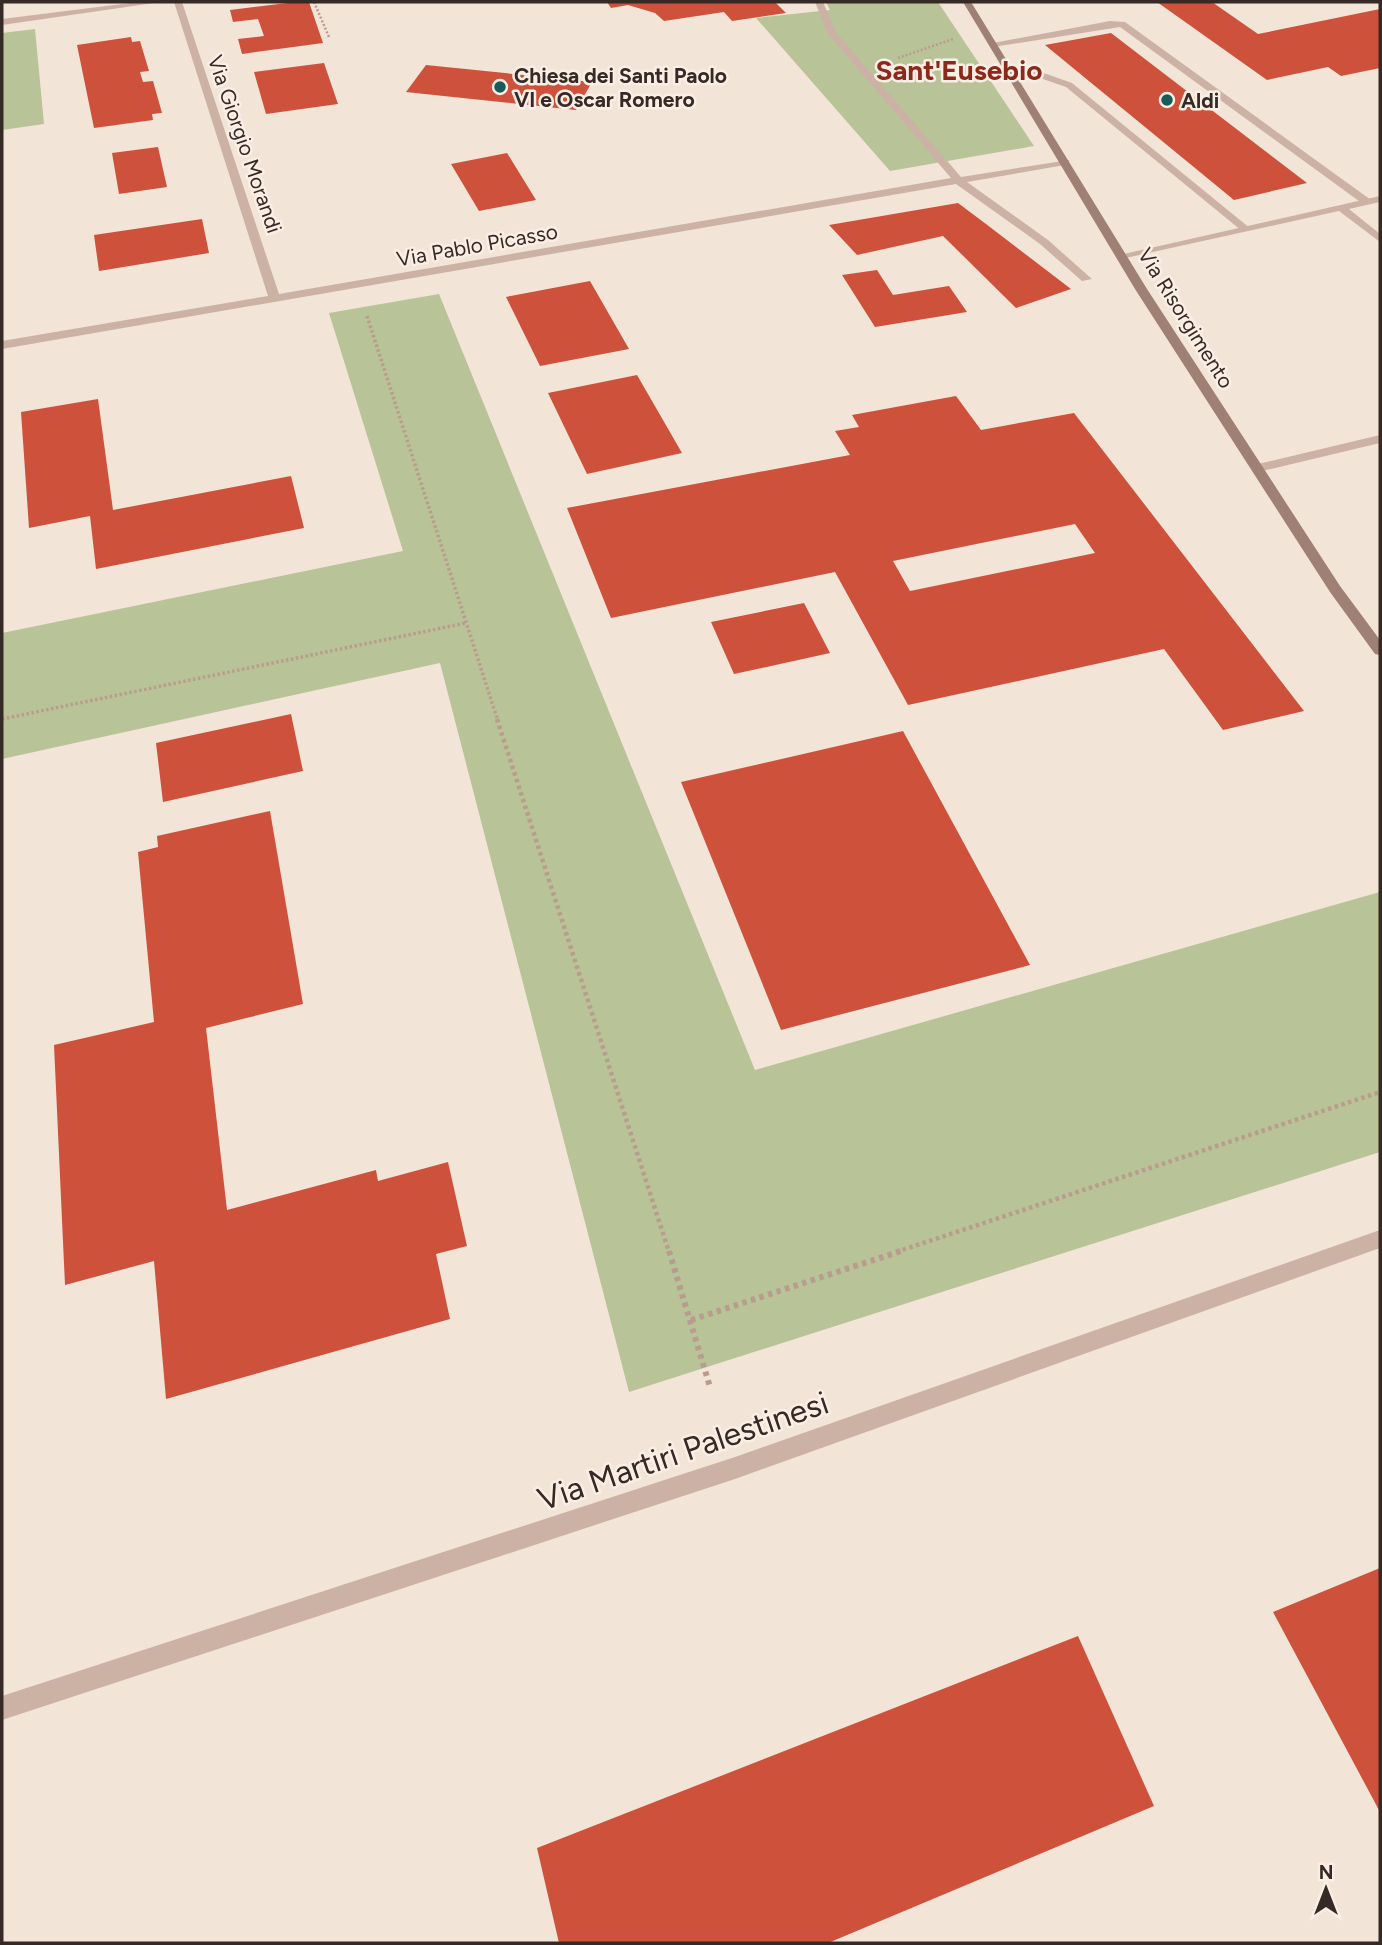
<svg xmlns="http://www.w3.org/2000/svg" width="1382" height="1945" font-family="Figtree,sans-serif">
<rect width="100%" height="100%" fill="#f3e4d8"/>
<path fill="#b9c398" d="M826 2H938L1034 146 890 171 756 18 830 10Z
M35 29 44 124 2 130V33Z
M439 294 755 1070 1380 892V1152L629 1392 440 663 2 759V633L403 551 329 313Z"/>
<path fill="#ce513b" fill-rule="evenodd" d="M296 2H309L323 43 242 54 238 39 264 36 258 19 233 22 230 10Z
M607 2H775L786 13 732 21 724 12 664 21 655 13 628 5 611 8Z
M1157 2H1212L1258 34 1380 9V68L1341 76 1328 67 1267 80Z
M1111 33 1307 183 1234 200 1045 45Z
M131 37 132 42 140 41 149 71 140 72 143 82 153 81 162 113 152 114 153 120 94 128 77 45Z
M324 63 338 104 266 114 254 72Z
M426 65 592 82 576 110 406 92Z
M158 147 167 187 119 194 112 153Z
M507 153 536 200 479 211 451 164Z
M958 203 986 224 1071 289 1016 308 943 236 857 255 829 225Z
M202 219 209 253 99 271 94 235Z
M877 270 893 295 949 286 967 312 875 327 842 275Z
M590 281 629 349 540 366 506 297Z
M637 375 682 453 587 474 548 393Z
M956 396 981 430 1074 413 1304 711 1223 730 1164 649 908 705 835 572 611 618 567 508 850 455 835 431 859 427 852 415ZM1075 524 1095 553 910 591 893 561Z
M98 399 113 510 291 476 304 528 96 569 90 516 29 528 21 412Z
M804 603 830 653 734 674 711 622Z
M291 714 303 771 163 802 156 743Z
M903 731 1030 965 781 1030 681 782Z
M270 811 303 1004 206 1028 227 1210 376 1170 378 1181 448 1162 467 1246 436 1254 450 1319 166 1399 154 1261 65 1285 54 1045 154 1022 138 852 158 847 157 836Z
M1380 1568V1812L1273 1612Z
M1078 1636 1154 1806 828 1943H559L537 1848Z"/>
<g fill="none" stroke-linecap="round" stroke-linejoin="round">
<path stroke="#b89c8e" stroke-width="2.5" stroke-dasharray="2 2" stroke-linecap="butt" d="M314 2 329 37
M898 58 953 39"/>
<path stroke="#b89c8e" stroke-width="3.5" stroke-dasharray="2.5 2.5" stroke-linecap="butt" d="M367 316 498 721
M2 719 466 623"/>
<path stroke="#b89c8e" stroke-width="4.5" stroke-dasharray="3.5 3.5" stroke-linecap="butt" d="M497 719 669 1252
M896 1252 1380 1092"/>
<path stroke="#b89c8e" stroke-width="6" stroke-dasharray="4.5 4.5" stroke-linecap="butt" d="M669 1251 710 1387
M691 1320 901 1251"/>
<path fill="#ccb2a4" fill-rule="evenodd" d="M1110 21 1125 22 1371 200V204H1363L1120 27 993 47 988 44Z
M1010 70 1041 72 1072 83 1251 229 1242 231 1066 87 1040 78 1007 75V71Z"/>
<path fill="#ccb2a4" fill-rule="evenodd" d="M138 2H161L2 25V19Z
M174 2H182L279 294 951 178 828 34 815 2H823L835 31 961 177 1069 160V164L1065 165 967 182 1048 240 1092 279 1082 281 1040 244 956 184 2 349V341L268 296Z
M1380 196V202L1349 209 1380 234V242L1339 211 1121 259 1115 256Z
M1380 435V443L1258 472 1251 468 1258 464Z
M1380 1230V1248L735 1479 2 1720V1696L735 1457Z"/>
<path fill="#9f8075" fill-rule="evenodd" d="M963 2H971L1147 289 1340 586 1380 640V655L1375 654 1330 592 1135 289Z"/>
</g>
<g fill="#195b58" stroke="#faeee5" stroke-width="2.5">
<circle cx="500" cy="87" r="7"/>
<circle cx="1167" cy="100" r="7"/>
</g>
<g text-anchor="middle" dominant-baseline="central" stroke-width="5" stroke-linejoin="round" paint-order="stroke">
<g font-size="21" font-weight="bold" fill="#362a26" stroke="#faeee5" text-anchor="start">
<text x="514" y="75">Chiesa dei Santi Paolo<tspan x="514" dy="24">VI e Oscar Romero</tspan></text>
<text x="1181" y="100">Aldi</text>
</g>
<g font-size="21" fill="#362a26" stroke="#faeee5">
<text transform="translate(245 144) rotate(71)">Via Giorgio Morandi</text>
<text transform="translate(477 245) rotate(-10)">Via Pablo Picasso</text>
<text transform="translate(1186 318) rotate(58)">Via Risorgimento</text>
</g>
<g font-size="28" font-weight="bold" fill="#8b2a1a" stroke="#faeee5">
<text x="959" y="70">Sant'Eusebio</text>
</g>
<g font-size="32" fill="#362a26" stroke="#faeee5">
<text transform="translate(683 1451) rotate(-19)">Via Martiri Palestinesi</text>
</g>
</g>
<rect width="1382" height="1945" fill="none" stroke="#362a26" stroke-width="7"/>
<g transform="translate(1326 1889)" stroke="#faeee5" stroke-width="5" paint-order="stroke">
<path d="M0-5L12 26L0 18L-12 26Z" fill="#362a26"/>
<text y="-10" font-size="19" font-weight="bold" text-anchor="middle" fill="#362a26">N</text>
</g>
</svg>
